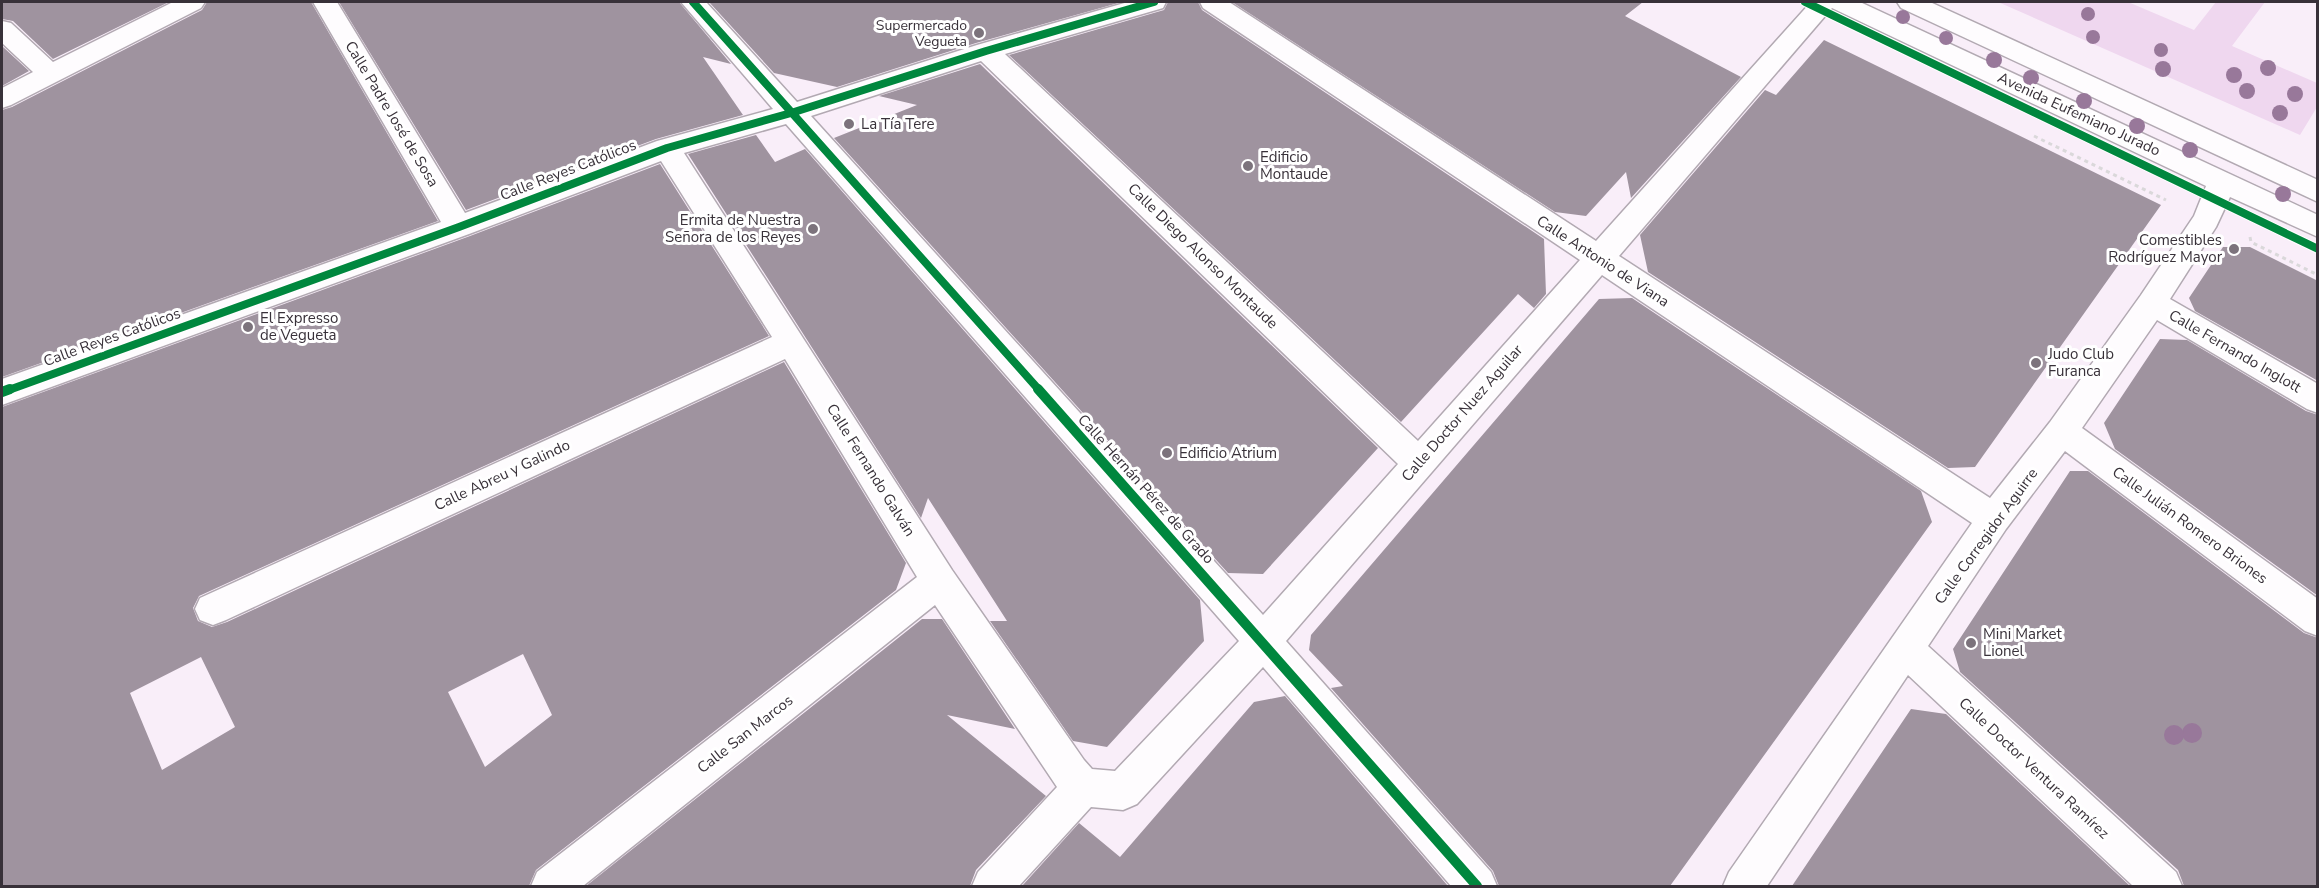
<svg xmlns="http://www.w3.org/2000/svg" width="2319" height="888" font-family="'Nunito Sans',sans-serif">
<style>
.green{fill:#efd7ef}
.building{fill:#9f939f;fill-rule:evenodd}
.lines{fill:none;stroke-linecap:round;stroke-linejoin:round}
.minor-casing{stroke:#b2a9b2;stroke-width:3}
.path{stroke:#dad8da;stroke-width:3;stroke-dasharray:4 4;stroke-linecap:butt}
.minor{fill:#fefcfe;fill-rule:evenodd}
.cycleway-far1-casing{stroke:#fff;stroke-width:10}
.cycleway-casing{stroke:#fff;stroke-width:14}
.cycleway-far1{stroke:#00873e;stroke-width:8}
.cycleway{stroke:#00873e;stroke-width:10}
.tree{fill:#98789a}
.poi-dot{fill:#7c737c;stroke:#fff;stroke-width:2}
.labels{text-anchor:middle;stroke-width:6;stroke-linejoin:round;paint-order:stroke}
.far-poi-label{font-size:14px;fill:#383139;stroke:#fff;text-anchor:end}
.street-label{font-size:15px;fill:#383139;stroke:#fff}
.poi-label{font-size:15px;fill:#383139;stroke:#fff;text-anchor:start}
</style>
<rect width="100%" height="100%" fill="#f9eef9"/>
<path class="green" d="M1998,2H2128L2194,30L2216,2H2265L2232,46L2317,83V107L2300,135Z"/>
<path class="building" d="M2,2H169L53,59L13,21L2,19Z
M207,2H311L438,221L2,377V110L12,107L202,10Z
M339,2H679L731,64L703,57L743,115L656,139L466,210Z
M709,2H1122L976,43L837,87L774,73Z
M1168,2H1198L1202,10L1544,239L1546,294L1534,308L1518,294L1401,422L1009,55L1164,10Z
M1232,2H1643L1625,16L1741,77L1631,198L1626,172L1586,216L1555,212Z
M1824,40L2161,205L1975,467L1948,468L1648,272L1640,235L1765,90L1776,95Z
M2,46L29,71L2,86Z
M980,64L1378,448L1263,574L1228,573L834,138L917,105L879,96Z
M756,135L775,162L805,149L1200,600L1204,641L1107,747L1073,741L990,621H1007L928,498L921,518L688,154Z
M660,164L769,336L199,596L193,608L198,621L212,627L227,622L784,362L906,563L896,590L536,870L529,886H2V407L470,236ZM523,654L552,715L485,767L448,692ZM201,657L235,727L162,770L130,693Z
M2223,247H2250L2318,281V381L2195,311L2189,298Z
M1632,298L1921,491L1932,522L1670,886H1499L1493,871L1331,688L1343,686L1309,650L1311,635L1599,299Z
M2160,339L2187,340L2306,411L2318,415V596L2115,449L2104,423Z
M2070,471H2088L2304,633L2318,638V886H2184L2178,870L1960,672L1953,649Z
M922,619H942L1015,729L947,715L1046,796L976,870L970,886H586Z
M1285,696L1448,886H1022L1079,823L1120,857L1254,702Z
M1911,709L1946,714L2130,886H1792Z"/>
<g class="lines">
<defs>
<path id="minor" d="M173,2H205L201,8L11,105L2,108V88L33,72L2,43V21L11,23L53,62Z
M313,2H337L465,213L657,141L773,109L681,2H706L797,102L977,45L1128,2H1166L1163,8L1005,54L1418,441L1580,260L1203,8L1200,2H1229L1596,241L1811,2H1860L2318,215V237L2230,197L2216,227L2170,299L2318,384V413L2307,409L2157,320L2082,428L2318,599V636L2305,631L2065,451L2006,529L1928,646L2176,872L2182,886H2133L1908,675L1767,886H1723L1729,872L1972,523L1602,275L1286,641L1491,872L1497,886H1451L1263,667L1137,804L1123,810L1091,807L1019,886H972L978,872L1057,787L935,605L583,886H531L537,872L917,577L785,359L226,620L213,625L200,620L195,609L200,598L772,337L661,161L469,234L2,405V379L441,222ZM1832,8L2206,186L2194,216L2141,295L2050,422L1990,498L1619,256ZM981,61L1398,464L1263,615L811,116ZM786,124L1239,641L1115,771L1092,769L1084,760L952,570L684,153Z
M1897,2H1930L2318,180V202L1901,8Z"/>
</defs>
<use href="#minor" class="minor-casing"/>
<path class="path" d="M2034,136L2166,200
M2250,237L2251,242L2318,275"/>
<use href="#minor" class="minor"/>
<defs>
<path id="cycleway-far1" d="M693,2L1040,391
M1805,2L2318,249
M6,391L459,227L667,148L791,113L986,51L1154,2"/>
<path id="cycleway" d="M1038,389L1477,886
M2,392L10,389"/>
</defs>
<use href="#cycleway-far1" class="cycleway-far1-casing"/>
<use href="#cycleway" class="cycleway-casing"/>
<use href="#cycleway-far1" class="cycleway-far1"/>
<use href="#cycleway" class="cycleway"/>
</g>
<g class="tree">
<circle cx="2088" cy="14" r="7"/>
<circle cx="1903" cy="17" r="7"/>
<circle cx="2093" cy="37" r="7"/>
<circle cx="1946" cy="38" r="7"/>
<circle cx="2161" cy="50" r="7"/>
<circle cx="1994" cy="60" r="8"/>
<circle cx="2268" cy="68" r="8"/>
<circle cx="2163" cy="69" r="8"/>
<circle cx="2234" cy="75" r="8"/>
<circle cx="2031" cy="78" r="8"/>
<circle cx="2247" cy="91" r="8"/>
<circle cx="2295" cy="94" r="8"/>
<circle cx="2084" cy="101" r="8"/>
<circle cx="2280" cy="113" r="8"/>
<circle cx="2137" cy="126" r="8"/>
<circle cx="2190" cy="150" r="8"/>
<circle cx="2283" cy="194" r="8"/>
<circle cx="2192" cy="733" r="10"/>
<circle cx="2174" cy="735" r="10"/>
</g>
<g class="poi-dot">
<circle cx="979" cy="33" r="6"/>
<circle cx="849" cy="124" r="6"/>
<circle cx="1248" cy="166" r="6"/>
<circle cx="813" cy="229" r="6"/>
<circle cx="2234" cy="249" r="6"/>
<circle cx="248" cy="327" r="6"/>
<circle cx="2036" cy="363" r="6"/>
<circle cx="1167" cy="453" r="6"/>
<circle cx="1971" cy="643" r="6"/>
</g>
<g class="labels">
<g class="far-poi-label">
<text x="967" y="30">Supermercado<tspan x="967" dy="16">Vegueta</tspan></text>
</g>
<g class="street-label">
<text transform="translate(392 114) rotate(59)" y="5">Calle Padre José de Sosa</text>
<text transform="translate(2079 114) rotate(25)" y="5">Avenida Eufemiano Jurado</text>
<text transform="translate(568 170) rotate(-21)" y="5">Calle Reyes Católicos</text>
<text transform="translate(1203 256) rotate(44)" y="5">Calle Diego Alonso Montaude</text>
<text transform="translate(1603 261) rotate(33)" y="5">Calle Antonio de Viana</text>
<text transform="translate(112 337) rotate(-20)" y="5">Calle Reyes Católicos</text>
<text transform="translate(2235 351) rotate(30)" y="5">Calle Fernando Inglott</text>
<text transform="translate(1462 413) rotate(-49)" y="5">Calle Doctor Nuez Aguilar</text>
<text transform="translate(871 470) rotate(58)" y="5">Calle Fernando Galván</text>
<text transform="translate(502 475) rotate(-25)" y="5">Calle Abreu y Galindo</text>
<text transform="translate(1146 489) rotate(48)" y="5">Calle Hernán Pérez de Grado</text>
<text transform="translate(2190 525) rotate(36)" y="5">Calle Julián Romero Briones</text>
<text transform="translate(1986 536) rotate(-54)" y="5">Calle Corregidor Aguirre</text>
<text transform="translate(745 734) rotate(-38)" y="5">Calle San Marcos</text>
<text transform="translate(2034 768) rotate(43)" y="5">Calle Doctor Ventura Ramírez</text>
</g>
<g class="poi-label">
<text x="861" y="129">La Tía Tere</text>
<text x="1260" y="162">Edificio<tspan x="1260" dy="17">Montaude</tspan></text>
<text x="801" y="225" text-anchor="end">Ermita de Nuestra<tspan x="801" dy="17">Señora de los Reyes</tspan></text>
<text x="2222" y="245" text-anchor="end">Comestibles<tspan x="2222" dy="17">Rodríguez Mayor</tspan></text>
<text x="260" y="323">El Expresso<tspan x="260" dy="17">de Vegueta</tspan></text>
<text x="2048" y="359">Judo Club<tspan x="2048" dy="17">Furanca</tspan></text>
<text x="1179" y="458">Edificio Atrium</text>
<text x="1983" y="639">Mini Market<tspan x="1983" dy="17">Lionel</tspan></text>
</g>
</g>
<rect width="2319" height="888" fill="none" stroke="#383139" stroke-width="6"/>
</svg>
